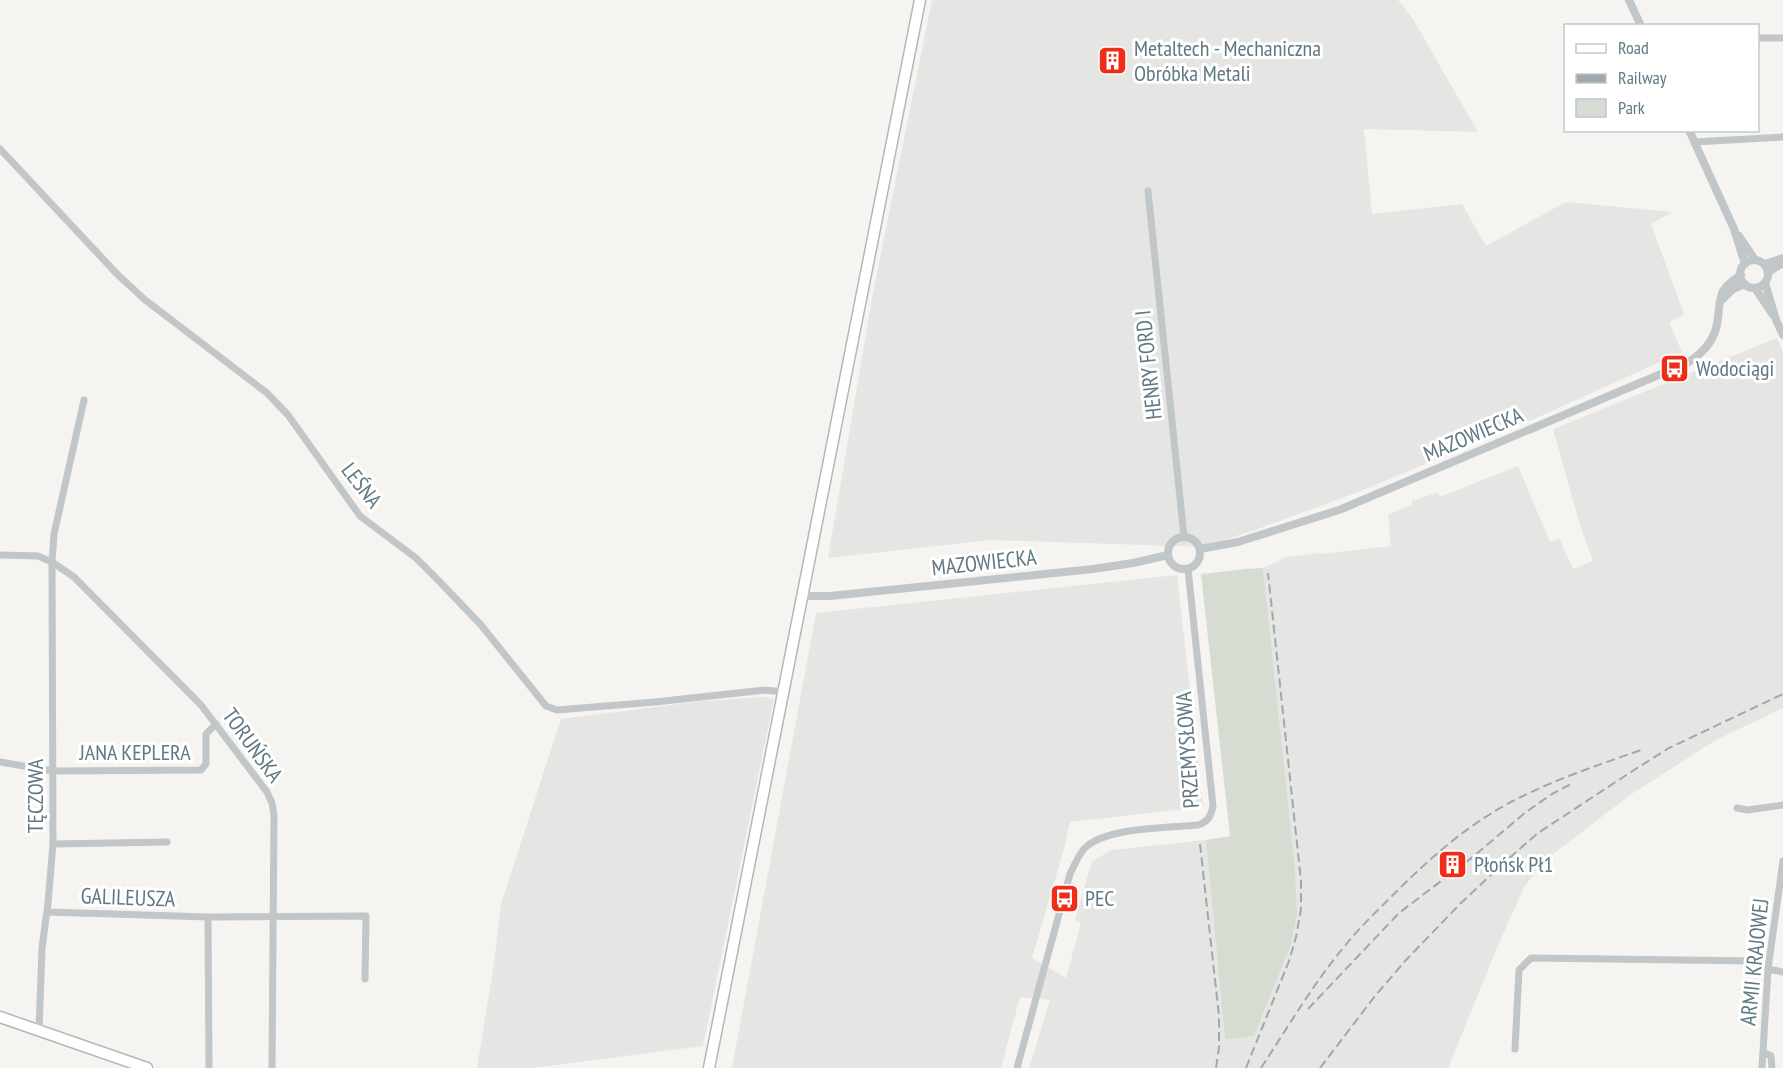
<svg xmlns="http://www.w3.org/2000/svg" width="1783" height="1068" font-family="'PT Sans Narrow',sans-serif">
<style>
.built{fill:#e5e6e4}
.green{fill:#d6dcd1}
.lines{fill:none;stroke-linecap:round;stroke-linejoin:round}
.primary-casing{stroke:#b2b8ba;stroke-width:13}
.minor{stroke:#c1c6c8;stroke-width:7}
.tertiary{stroke:#c1c6c8;stroke-width:8}
.primary{stroke:#fff;stroke-width:10}
.rail{stroke:#9fa8ac;stroke-width:2;stroke-dasharray:9 4.5;stroke-linecap:butt}
.labels{text-anchor:middle;stroke-width:6;stroke-linejoin:round;paint-order:stroke}
.poi-label{font-size:22px;fill:#617983;stroke:#fff;text-anchor:start}
.street-label{font-size:22px;fill:#617983;stroke:#fff}
</style>
<rect width="100%" height="100%" fill="#f5f4f0"/>
<path class="built" d="M932,0H1398L1413,19L1478,132L1364,129L1372,214L1462,204L1486,246L1566,202L1672,212L1651,224L1684,314L1669,322L1682,352L1543,415L1361,491L1258,529L1202,547L991,540L828,558L872,298Z
M1777,338L1783,353V708L1716,740L1630,795L1544,861L1524,887L1497,948L1448,1068H1029L1050,1000L1020,997L1001,1068H732L816,613L1177,575L1203,807L1070,822L1064,849L1032,958L1066,978L1081,923L1075,920L1092,861L1112,850L1206,840L1225,1040L1254,1036L1291,947L1297,915L1295,868L1263,568L1286,557L1312,554L1314,553L1320,554L1391,546L1388,515L1411,505L1413,499L1416,500L1438,492L1440,497L1518,466L1550,542L1559,538L1573,569L1593,561L1580,525L1553,429Z
M763,697L774,699L703,1046L532,1068H477L494,963L501,904L561,719L702,701Z"/>
<path class="green" d="M1263,568L1295,868L1297,915L1291,946L1254,1036L1225,1040L1206,840L1230,836L1201,574L1246,569Z"/>
<g class="lines">
<defs>
<path id="primary" d="M0,1017L147,1068
M709,1068L920,0"/>
</defs>
<use href="#primary" class="primary-casing"/>
<path class="minor" d="M1758,38H1783
M1694,142L1783,137
M0,149L117,274L144,299L267,393L288,415L360,516L416,558L438,580L481,625L546,706L557,710L655,702L765,690L784,692
M1148,191L1184,536
M0,555L38,556L52,562L74,577L201,705L267,792L272,803L274,815L272,1068
M0,762L53,771L201,770L206,764V734L216,724
M1737,808L1747,810L1783,805
M53,844L167,842
M47,912L208,917
M39,1030L42,948L48,903L53,844L52,562L54,534L84,400
M1515,1049L1519,970L1531,958L1758,961L1768,969L1783,972
M1763,1052L1771,1056L1772,1068
M209,1068L208,917L366,916L365,979
M1017,1068L1070,874C1074,866 1078,856 1084,849C1104,827 1168,828 1198,825C1208,822 1211,816 1213,806L1188,569
M1762,1068L1768,969L1783,861"/>
<path class="tertiary" d="M1629,0L1641,26
M1689,130L1734,229L1745,264
M1739,236L1755,260
M1740 274a14 14 0 1 1 28 0a14 14 0 1 1-28 0Z
M1765,264L1783,258
M1768,272L1783,263
M1765,283L1776,320L1783,335
M1755,288L1773,315
M1720,302L1733,289L1745,284
M1168 553a16 16 0 1 1 32 0a16 16 0 1 1-32 0Z
M1200,549L1238,542L1339,510L1687,363C1704,353 1716,339 1718,318C1719,310 1719,299 1723,291C1727,284 1734,280 1741,275
M802,596H830L1093,569L1133,563L1168,555"/>
<use href="#primary" class="primary"/>
<path class="rail" d="M1200,844L1219,1016V1048L1216,1068
M1308,1009L1399,913L1474,856L1526,812L1552,794L1571,784
M1246,1068L1289,961L1296,937L1301,909V881L1268,573
M1261,1068C1288,1027 1313,984 1344,947C1359,928 1377,911 1394,894C1430,858 1467,825 1513,801C1553,780 1601,764 1644,749
M1320,1068L1375,996L1406,960L1461,903L1507,860L1538,833L1634,770L1669,748L1783,694"/>
</g>
<defs>
<symbol id="building-square" viewBox="-11 -11 22 22"><rect x="-9" y="-9" width="18" height="18" rx="4" fill="#ee2c17" stroke="#fff"/><path d="M-4-6H4V6H1V3H-1V6H-4ZM-2.5-4.3h1.7v1.8h-1.7ZM.8-4.3h1.7v1.8H.8ZM-2.5-1h1.7V.8h-1.7ZM.8-1h1.7V.8H.8Z" fill="#fff"/></symbol>
<symbol id="bus-square" viewBox="-11 -11 22 22"><rect x="-9" y="-9" width="18" height="18" rx="4" fill="#ee2c17" stroke="#fff"/><path d="M-5-6H5V4H4V6H2V4H-2V6H-4V4H-5ZM-3.5-4V0h7V-4ZM-3.5 1.2v1.5H-2V1.2ZM2 1.2v1.5H3.5V1.2Z" fill="#fff"/></symbol>
</defs>
<g fill-rule="evenodd">
<use href="#building-square" x="1096" y="44" width="33" height="33"/>
<use href="#bus-square" x="1658" y="352" width="33" height="33"/>
<use href="#building-square" x="1436" y="848" width="33" height="33"/>
<use href="#bus-square" x="1048" y="882" width="33" height="33"/>
</g>
<g class="labels">
<g class="poi-label">
<text x="1134" y="56">Metaltech - Mechaniczna<tspan x="1134" dy="25">Obróbka Metali</tspan></text>
<text x="1696" y="376">Wodociągi</text>
<text x="1474" y="872">Płońsk Pł1</text>
<text x="1085" y="906">PEC</text>
</g>
<g class="street-label">
<text transform="translate(1148 365) rotate(-96)" y="8">HENRY FORD I</text>
<text transform="translate(1473 434) rotate(-23)" y="8">MAZOWIECKA</text>
<text transform="translate(362 485) rotate(52)" y="8">LEŚNA</text>
<text transform="translate(984 562) rotate(-6)" y="8">MAZOWIECKA</text>
<text transform="translate(253 745) rotate(54)" y="8">TORUŃSKA</text>
<text transform="translate(1187 750) rotate(-94)" y="8">PRZEMYSŁOWA</text>
<text x="135" y="760">JANA KEPLERA</text>
<text transform="translate(35 796) rotate(-90)" y="8">TĘCZOWA</text>
<text transform="translate(128 897) rotate(2)" y="8">GALILEUSZA</text>
<text transform="translate(1754 962) rotate(-84)" y="8">ARMII KRAJOWEJ</text>
</g>
</g>
<rect x="1564" y="24" width="195" height="108" fill="#ffffff" stroke="#c0c9cd" stroke-width="1.5"/>
<rect x="1576" y="44" width="30" height="9" fill="#ffffff" stroke="#c0c9cd" stroke-width="1.5"/>
<text x="1618" y="54" font-size="18" fill="#617983">Road</text>
<rect x="1576" y="74" width="30" height="9" fill="#9fa8ac" stroke="#c0c9cd" stroke-width="1.5"/>
<text x="1618" y="84" font-size="18" fill="#617983">Railway</text>
<rect x="1576" y="99" width="30" height="18" fill="#d6dcd1" stroke="#c0c9cd" stroke-width="1.5"/>
<text x="1618" y="114" font-size="18" fill="#617983">Park</text>
</svg>
